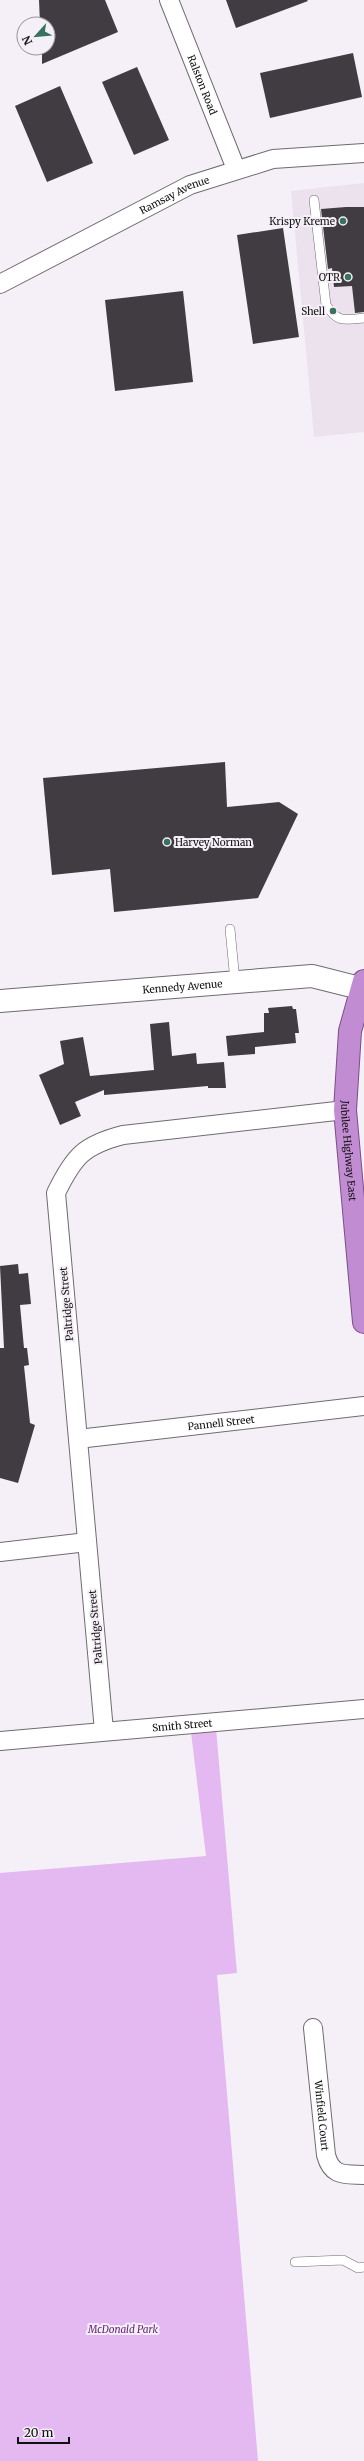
<svg xmlns="http://www.w3.org/2000/svg" width="364" height="2461" font-family="Merriweather,serif">
<style>
.built{fill:#ece2ee}
.green{fill:#e4b8f1}
.building{fill:#403c41}
.lines{fill:none;stroke-linecap:round;stroke-linejoin:round}
.service-casing{stroke:#706b71;stroke-width:10}
.minor-casing{stroke:#706b71;stroke-width:20}
.tertiary-casing{stroke:#706b71;stroke-width:24}
.trunk-casing{stroke:#7b4e88;stroke-width:24}
.service{stroke:#fff;stroke-width:9}
.minor{stroke:#fff;stroke-width:18}
.tertiary{stroke:#fff;stroke-width:22}
.trunk{stroke:#c28cd2;stroke-width:22}
.poi-dot{fill:#36725d;stroke:#f5f0f7;stroke-width:1.5}
.labels{text-anchor:middle;stroke-width:4;stroke-linejoin:round;paint-order:stroke}
.street-label{font-size:10px;fill:#121012;stroke:#f5f0f7}
.poi-label{font-size:10px;fill:#121012;stroke:#f5f0f7;text-anchor:end}
.park-label{font-size:10px;font-style:italic;fill:#621e75;stroke:#f5f0f7}
</style>
<rect width="100%" height="100%" fill="#f5f0f7"/>
<path class="built" d="M364,183V432L314,437L291,191Z"/>
<path class="green" d="M216,1728L237,1973L217,1975L258,2461H0V1873L206,1856L191,1732Z"/>
<path class="building" d="M39,0H105L118,32L42,64V48H48V24H40Z
M226,0H307L308,1L236,28Z
M353,53L362,97L270,118L260,73Z
M137,67L169,140L134,155L102,82Z
M60,86L93,163L47,182L15,106Z
M346,207H364V312L355,313L352,286L334,287L332,268L328,269L321,209Z
M283,228L299,337L253,344L237,235Z
M183,291L193,382L115,391L105,300Z
M225,762L227,807L279,802L298,814L258,898L114,912L110,869L52,875L43,778Z
M292,1006L293,1009H296L299,1033H295L296,1043L255,1047V1054L228,1056L226,1036L264,1032V1013H269L268,1008Z
M169,1022L172,1056L196,1053L197,1064L224,1062L226,1088H208V1086L104,1095V1090L75,1102L81,1116L60,1125L39,1075L64,1064L60,1041L83,1037L90,1076L154,1070L150,1024Z
M18,1264L19,1274L28,1273L31,1304L20,1305L24,1348H27L29,1365L24,1366L30,1423L35,1425L18,1483L0,1478V1348H4L0,1266Z"/>
<g class="lines">
<defs>
<path id="service" d="M314,200L326,305C338,323 344,320 364,318
M230,929L235,981
M295,2262L343,2260L358,2268L364,2267"/>
<g id="minor">
<path id="s1" d="M169,0L236,169"/>
<path id="s2" d="M0,284L190,185L273,159L364,153"/>
<path id="s3" d="M78,1439L364,1406"/>
<path d="M0,1552L87,1542"/>
<path d="M104,1731L56,1193C74,1156 84,1145 123,1135L345,1110"/>
<path id="s4" d="M0,1741L364,1709"/>
<path id="s5" d="M313,2028L326,2155C332,2177 344,2174 364,2175"/>
</g>
<g id="tertiary">
<path id="s6" d="M0,1001L312,976L364,989"/>
</g>
<g id="trunk">
<path id="s7" d="M364,981L350,1031L345,1110L364,1322"/>
</g>
</defs>
<use href="#service" class="service-casing"/>
<use href="#minor" class="minor-casing"/>
<use href="#tertiary" class="tertiary-casing"/>
<use href="#trunk" class="trunk-casing"/>
<use href="#service" class="service"/>
<use href="#minor" class="minor"/>
<use href="#tertiary" class="tertiary"/>
<use href="#trunk" class="trunk"/>
</g>
<g class="poi-dot">
<circle cx="343" cy="221" r="4"/>
<circle cx="348" cy="277" r="4"/>
<circle cx="333" cy="311" r="4"/>
<circle cx="167" cy="842" r="4"/>
</g>
<g class="labels">
<g class="street-label">
<text dy="4" stroke="none"><textPath href="#s1" startOffset="91">Ralston Road</textPath></text>
<text dy="4" stroke="none"><textPath href="#s2" startOffset="196">Ramsay Avenue</textPath></text>
<text dy="4" stroke="none"><textPath href="#s6" startOffset="183">Kennedy Avenue</textPath></text>
<text dy="4" stroke="none"><textPath href="#s7" startOffset="172">Jubilee Highway East</textPath></text>
<text transform="translate(66 1304) rotate(-95)" y="4">Paltridge Street</text>
<text dy="4" stroke="none"><textPath href="#s3" startOffset="144">Pannell Street</textPath></text>
<text transform="translate(95 1627) rotate(-95)" y="4">Paltridge Street</text>
<text dy="4" stroke="none"><textPath href="#s4" startOffset="183">Smith Street</textPath></text>
<text dy="4" stroke="none"><textPath href="#s5" startOffset="88">Winfield Court</textPath></text>
</g>
<g class="poi-label">
<text x="335" y="225">Krispy Kreme</text>
<text x="340" y="281">OTR</text>
<text x="325" y="315">Shell</text>
<text x="175" y="846" text-anchor="start">Harvey Norman</text>
</g>
<g class="park-label">
<text x="123" y="2333">McDonald Park</text>
</g>
</g>
<g transform="translate(36 36) rotate(243)"><circle r="19" fill="#f5f0f7" stroke="#9a969b"/>
<path d="M0-3L7 15L0 10L-7 15Z" fill="#36725d"/>
<text y="-6" font-size="11" font-weight="bold" text-anchor="middle" fill="#121012">N</text>
</g>
<path d="M18 2437v6h51v-6" fill="none" stroke="#121012" stroke-width="2"/>
<text x="24" y="2437" font-size="12" fill="#121012" stroke="#f5f0f7" stroke-width="3" paint-order="stroke">20 m</text>
</svg>
